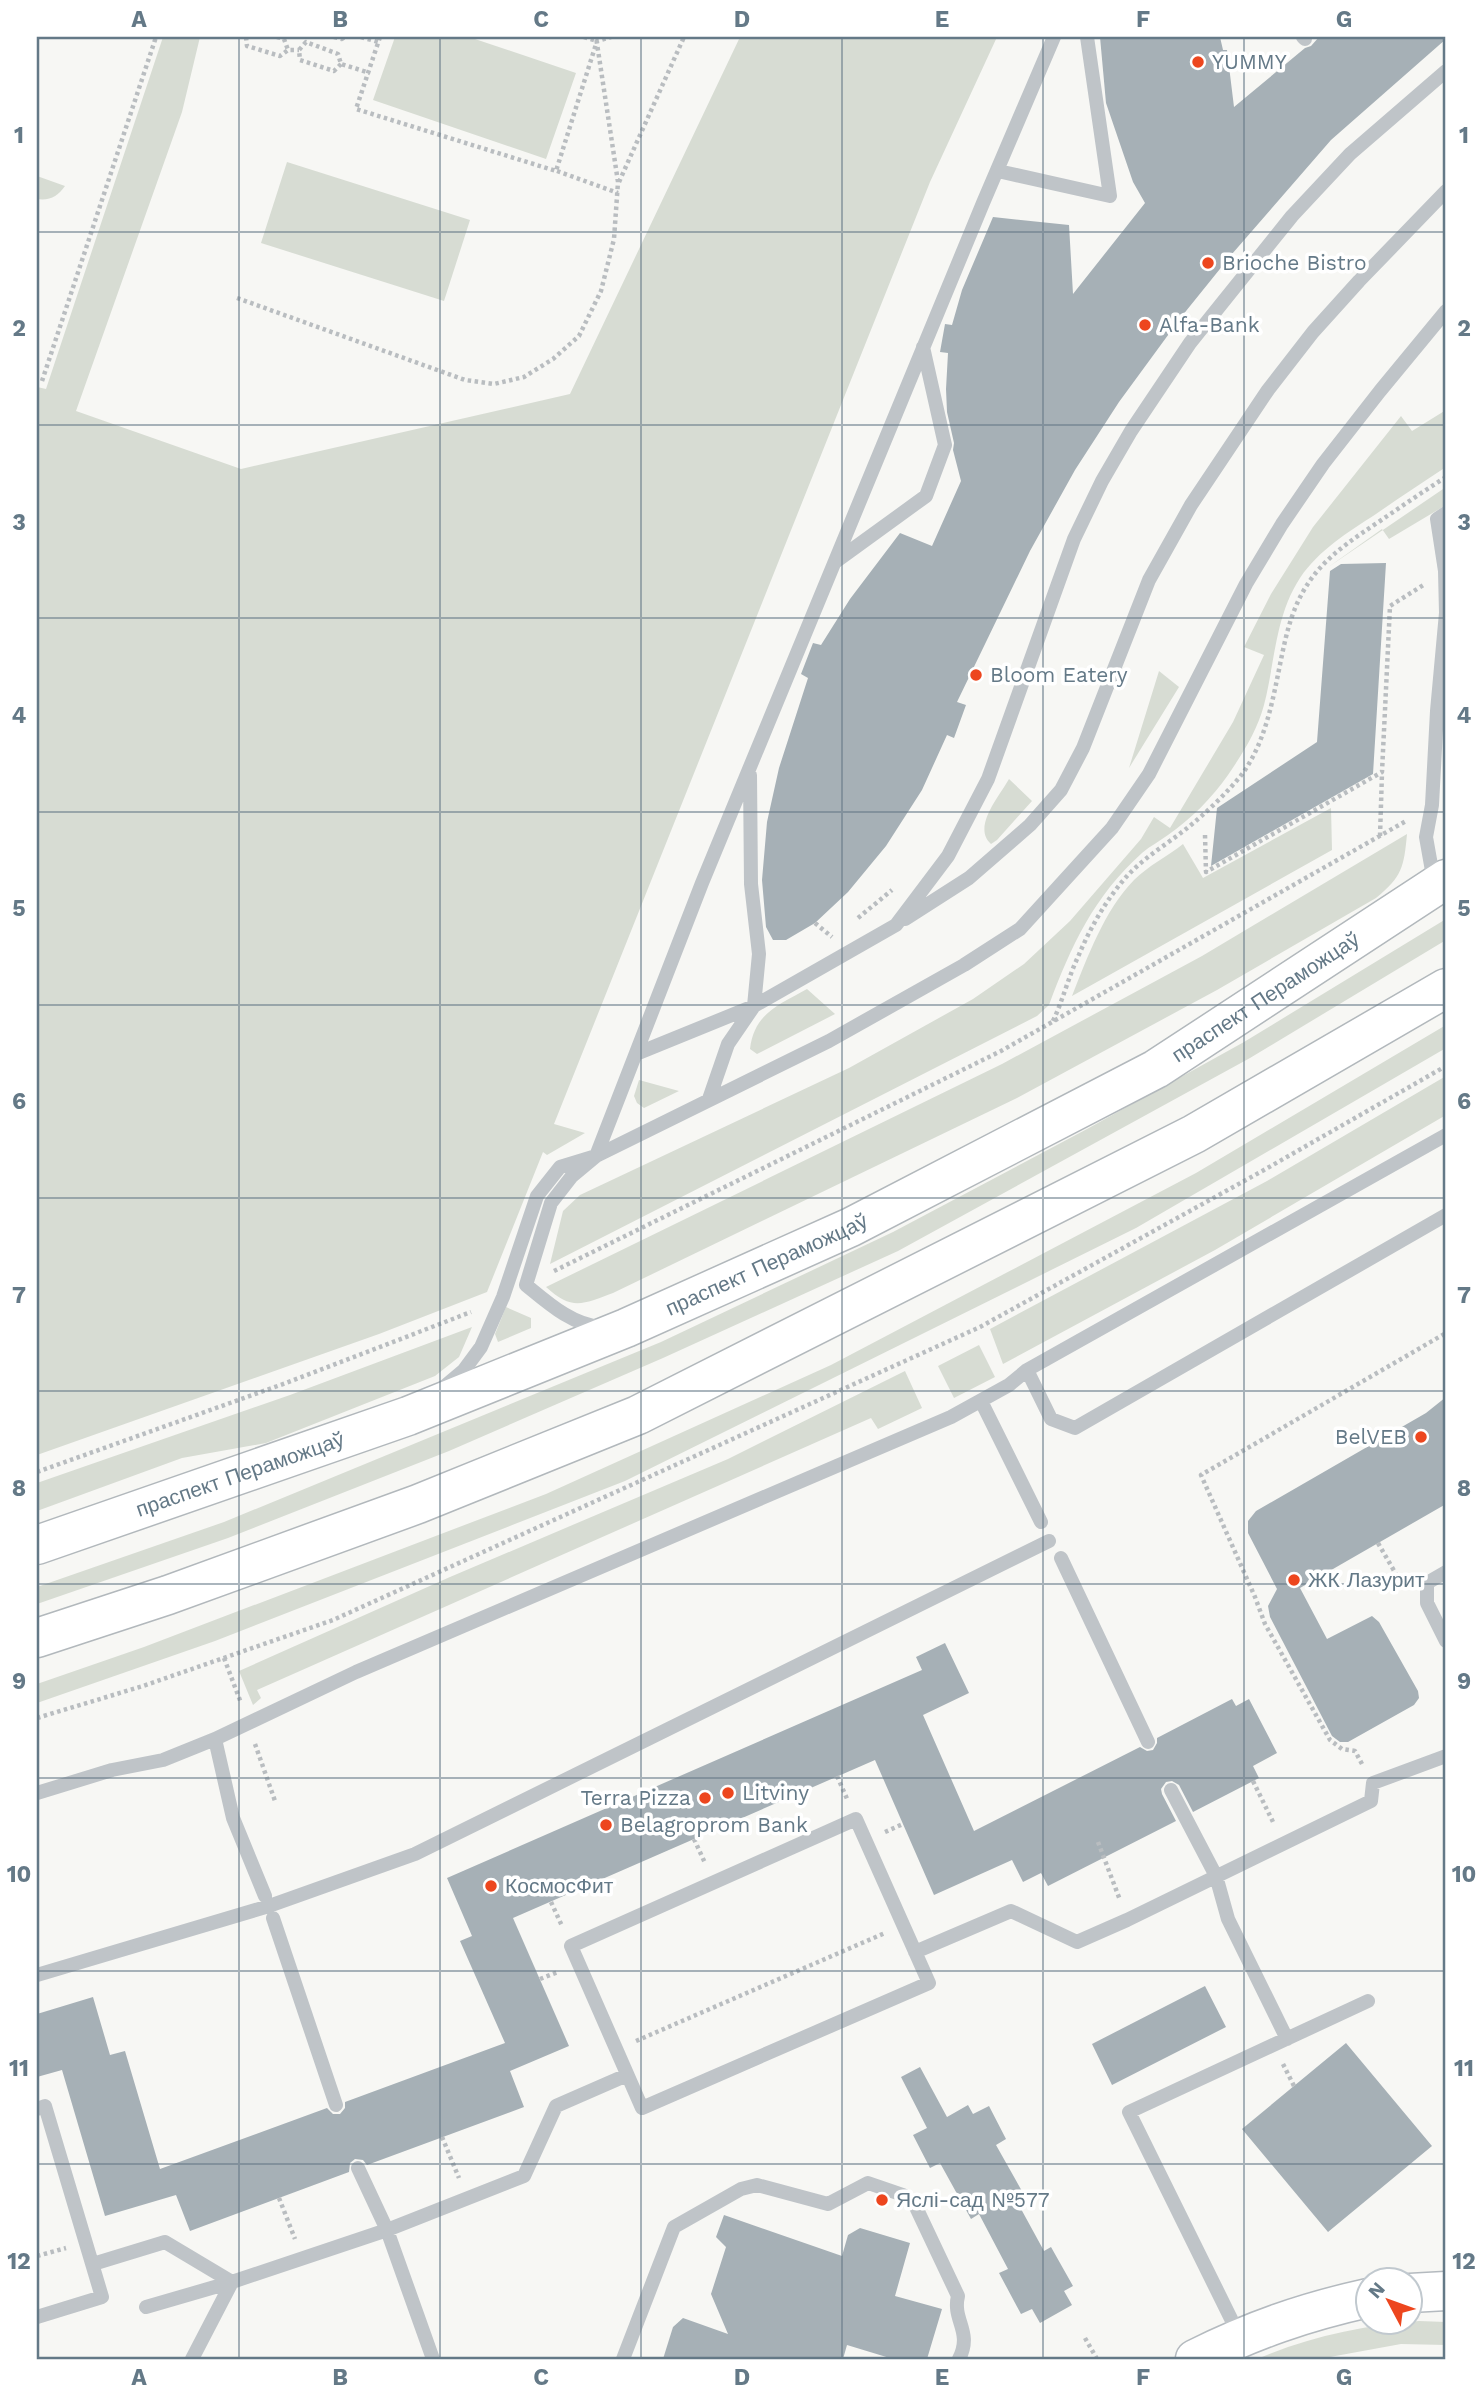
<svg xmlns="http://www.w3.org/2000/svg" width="1483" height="2396" font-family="'Work Sans',sans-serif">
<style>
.green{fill:#d7dcd3}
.building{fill:#a6b0b6}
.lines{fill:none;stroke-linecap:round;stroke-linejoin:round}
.secondary-casing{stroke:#b4babf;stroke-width:41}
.primary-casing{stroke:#b2b8bc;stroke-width:41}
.path{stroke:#b9bdc0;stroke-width:4.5;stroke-dasharray:3.5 3.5;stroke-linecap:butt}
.lane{stroke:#bfc4c8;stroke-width:14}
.secondary{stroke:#fff;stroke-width:38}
.primary{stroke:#fff;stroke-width:38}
.grid{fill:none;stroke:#647987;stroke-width:2;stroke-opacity:0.55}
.poi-dot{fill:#ed461e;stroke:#fff;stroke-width:2.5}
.labels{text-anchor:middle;stroke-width:7;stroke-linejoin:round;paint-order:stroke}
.poi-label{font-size:21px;fill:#647987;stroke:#fff;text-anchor:start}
.street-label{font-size:21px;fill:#647987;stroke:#fff}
.neatline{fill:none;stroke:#647987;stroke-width:2.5}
.grid-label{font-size:23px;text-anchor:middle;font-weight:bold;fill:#647987}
</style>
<rect width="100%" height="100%" fill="#f7f7f4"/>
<path class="green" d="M163,37H200L182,112L76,411L241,469L570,394L740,37H997L930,182L554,1124L585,1133L547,1155L543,1152L487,1292L379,1334L37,1455V387L46,389Z
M395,37H469L576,73L546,159L373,100Z
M287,162L470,220L444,301L261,243Z
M37,176L65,186C58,196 50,201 37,199Z
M1446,410V467C1423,482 1399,498 1376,514C1348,532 1319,550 1300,578C1275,616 1275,663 1264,705C1257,731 1243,753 1228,775C1212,798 1191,819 1168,835C1160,841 1150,846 1142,853C1094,896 1071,946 1049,1005L1037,1016L550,1264L563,1211L580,1195L849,1068L973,999L1024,964L1070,921L1141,839L1154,817L1170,828L1233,722L1264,655L1244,647L1271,594L1313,527L1401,416L1412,431Z
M1446,487V505L1389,539L1382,529L1327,568Z
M1159,671L1179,687L1129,768Z
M1009,779L1032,801L997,840L991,844C972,827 999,797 1009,779Z
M1331,808L1332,850L1072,996C1088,956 1104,911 1134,880C1148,866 1168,856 1183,844L1203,878Z
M1407,834C1404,867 1402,877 1376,898L1217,990L1017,1098L613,1293C583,1304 572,1311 546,1287L1002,1064L1202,956Z
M1446,919V940L1250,1058L898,1251L663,1358L449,1451L228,1538L37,1604V1587L224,1522L661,1342L893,1232L1087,1129L1244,1042Z
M807,989L835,1014L757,1054L750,1049C754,1013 779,1005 807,989Z
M1446,1025V1048L1136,1228L625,1481L215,1641L37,1703V1684L144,1647L546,1494L831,1365L1196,1173Z
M1446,1076V1115L1215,1250L1003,1364L990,1329L1267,1181Z
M639,1080L679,1091L644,1108L637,1103L634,1096Z
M506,1307L531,1318V1328L498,1342L495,1334Z
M472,1327L459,1357L435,1376L266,1443L182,1458L37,1511V1483L290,1395Z
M979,1345L995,1377L954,1398L938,1366Z
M905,1371L922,1408L878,1429L871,1418L257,1690L261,1698L253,1705L239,1671L450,1577L728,1459Z
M1419,2321L1446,2322V2345L1401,2344L1319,2359H1257C1308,2337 1365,2325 1419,2321Z"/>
<path class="building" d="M1100,37H1220L1223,50H1227L1234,107L1305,48L1311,46L1319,37H1446V39L1331,140L1232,254L1182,316L1119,402L1075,470L1030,551L957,702L966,705L954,738L947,735L922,790L886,846L848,892L815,923L786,940H773L766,927L762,880L767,822L779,768L808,678L801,674L813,643L821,645L850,599L900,533L932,546L961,481L953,450L954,443L947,412L946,389L948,353L940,352L945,324L952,325L962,290L993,217L1069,225L1073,294L1145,203L1133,182L1106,103Z
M1386,563L1373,774L1211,866L1217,808L1317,742L1330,571L1341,564Z
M1446,1397V1504L1300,1588L1327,1639L1372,1616L1379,1622L1418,1691L1419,1698L1414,1705L1348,1742H1340L1332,1736L1270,1617L1268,1606L1277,1589L1248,1533V1521L1256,1511L1426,1413Z
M945,1643L969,1693L923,1715L974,1831L1140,1747L1147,1751L1153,1750L1157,1743V1738L1232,1699L1236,1706L1249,1699L1277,1753L1253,1766L1259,1778L1193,1812L1179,1785L1172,1781L1166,1782L1161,1789L1162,1794L1176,1821L1048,1886L1041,1873L1023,1882L1012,1860L934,1895L875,1760L513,1918L569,2046L510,2071L524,2107L367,2165L363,2160L355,2159L350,2163L349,2172L190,2231L176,2195L105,2216L62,2070L37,2077V2014L93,1997L110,2055L125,2051L160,2169L327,2108L333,2114H340L345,2108V2102L505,2043L460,1941L472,1936L447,1878L922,1670L916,1657Z
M1205,1986L1226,2027L1112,2085L1092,2044Z
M1346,2043L1432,2146L1328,2232L1242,2129Z
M920,2067L947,2117L968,2105L973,2114L989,2106L1006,2139L996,2145L1023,2193L1015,2198L1044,2251L1051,2247L1073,2286L1064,2291L1072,2305L1040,2323L1032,2309L1021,2314L999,2273L1008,2269L979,2214L971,2219L940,2163L930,2168L913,2135L927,2128L901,2077Z
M724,2215L842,2256L848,2235L860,2228L910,2243L895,2296L942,2309L927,2359H893L847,2345L843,2359H663L673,2327L683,2318L728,2334L711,2294L726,2247L716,2237Z"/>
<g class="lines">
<defs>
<path id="secondary" d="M1410,2293L1446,2291
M1195,2359C1253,2330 1305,2312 1368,2298"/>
<g id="primary">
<path id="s1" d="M37,1545L408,1416L626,1328L851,1227L1156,1069L1446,879"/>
<path d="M37,1638L168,1595L418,1504L638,1415L1194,1134L1446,988"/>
</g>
</defs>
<use href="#secondary" class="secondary-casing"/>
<use href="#primary" class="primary-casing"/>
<path class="path" d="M246,37L247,46L280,56L288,50H299
M277,37L284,39L288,50
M334,37L342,39L345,37
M361,37L378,42
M380,37L356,109L556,171L597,41L611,37
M584,37L597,41
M341,64L334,71L300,60L299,50L306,42L338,54L341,64L370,73
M557,171L618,193
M619,182L684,37
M237,298L465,380L494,384L524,377L553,359L579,336L601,291L614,239L618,182L596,37
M42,381L156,37
M1205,835L1206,872L1382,772L1390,606L1425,584
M1380,836L1382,773
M858,918L892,890
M815,923L832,937
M1053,1021C1063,1000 1068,978 1078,957C1090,928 1107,898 1128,875C1145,857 1167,844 1186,829C1204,815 1229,791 1243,773C1271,733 1275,682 1286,637C1301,575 1330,554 1380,521C1402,506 1424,491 1446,477
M554,1271L1001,1051L1406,821
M37,1472L286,1383L471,1312
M1378,1543L1404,1588
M224,1658L241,1703
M37,1718L143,1686L333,1620L980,1327L1264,1170L1446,1066
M255,1744L275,1801
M1362,1764L1355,1751L1342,1749L1330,1740L1265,1624L1255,1597L1201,1475L1446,1333
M837,1776L848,1801
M1253,1781L1274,1824
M885,1832L903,1824
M694,1839L705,1863
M1098,1842L1120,1900
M551,1902L562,1926
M540,1979L558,1972
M636,2041L885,1933
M1283,2064L1294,2086
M442,2137L459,2178
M279,2198L295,2239
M37,2256L66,2248
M1085,2338L1097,2359"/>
<path class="lane" d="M1303,37L1305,39
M998,171L1110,196L1087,37
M835,562L926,496L945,445L923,347
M1434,882L1426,837L1432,805L1437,711L1446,613L1445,571L1437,519L1446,513
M905,919L969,878L1030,825L1061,790L1083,748L1149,580L1191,505L1268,390L1313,332L1359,281L1446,191
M636,1054L754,1006L759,954L751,884L750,775
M709,1099L728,1044L754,1006L896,925L948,856L988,779L1074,539L1102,481L1131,431L1190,343L1292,216L1350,154L1446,71
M601,1327C572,1325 548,1303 526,1285L551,1203L572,1176L596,1156L702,883L983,203L1054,37
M1027,1370L1051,1419L1075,1428L1446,1215
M445,1386L464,1370L481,1347L503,1297L537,1196L560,1167L596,1156L829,1041L964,965L1020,929L1112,828L1149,774L1246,584L1282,524L1323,464L1380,391L1446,311
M981,1401L1041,1522
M1061,1558L1148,1742
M1446,1572L1427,1583V1603L1446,1641
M215,1739L233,1818L265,1896
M1171,1790L1216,1876L1228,1919L1287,2039
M37,1793L112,1770L163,1760L215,1739L356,1672L951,1417L1009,1385L1027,1370L1446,1135
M856,1819L929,1983L642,2108L571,1946Z
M273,1918L336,2105
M915,1952L1011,1911L1077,1942L1127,1920L1371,1801L1373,1783L1446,1756
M37,1975L269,1906L415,1854L1049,1541
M37,2109L45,2106L102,2297L37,2317
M358,2168L387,2230L433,2359
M93,2264L165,2242L232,2282L192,2359
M146,2307L232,2282L387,2230L524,2176L556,2106L627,2075
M1239,2335L1129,2112L1368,2001
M623,2359L674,2227L741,2189L757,2185L828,2204L868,2183L903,2195L915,2205L958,2296C952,2321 973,2331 959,2359"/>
<use href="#secondary" class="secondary"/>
<use href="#primary" class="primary"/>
</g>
<path class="grid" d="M239,37V2359M440,37V2359M641,37V2359M842,37V2359M1043,37V2359M1244,37V2359M37,232H1446M37,425H1446M37,618H1446M37,812H1446M37,1005H1446M37,1198H1446M37,1391H1446M37,1584H1446M37,1778H1446M37,1971H1446M37,2164H1446"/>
<g class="poi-dot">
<circle cx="1198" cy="62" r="7"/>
<circle cx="1208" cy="263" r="7"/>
<circle cx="1145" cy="325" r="7"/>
<circle cx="976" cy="675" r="7"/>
<circle cx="1421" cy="1437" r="7"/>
<circle cx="1294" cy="1580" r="7"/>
<circle cx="728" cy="1793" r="7"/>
<circle cx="705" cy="1798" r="7"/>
<circle cx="606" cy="1825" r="7"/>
<circle cx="491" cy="1886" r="7"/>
<circle cx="882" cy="2200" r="7"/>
</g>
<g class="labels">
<g class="poi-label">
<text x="1212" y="69">YUMMY</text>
<text x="1222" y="270">Brioche Bistro</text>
<text x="1159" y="332">Alfa-Bank</text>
<text x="990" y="682">Bloom Eatery</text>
<text x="1407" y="1444" text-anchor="end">BelVEB</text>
<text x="1308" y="1587">ЖК Лазурит</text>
<text x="742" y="1800">Litviny</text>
<text x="691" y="1805" text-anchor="end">Terra Pizza</text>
<text x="620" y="1832">Belagroprom Bank</text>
<text x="505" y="1893">КосмосФит</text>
<text x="896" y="2207">Яслі-сад №577</text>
</g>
<g class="street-label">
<text dy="7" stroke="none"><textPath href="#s1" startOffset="1349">праспект Пераможцаў</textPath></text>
<text dy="7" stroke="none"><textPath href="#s1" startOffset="782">праспект Пераможцаў</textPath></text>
<text dy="7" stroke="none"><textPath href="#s1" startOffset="215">праспект Пераможцаў</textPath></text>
</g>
</g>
<rect width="1483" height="2396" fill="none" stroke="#ffffff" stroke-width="77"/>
<g transform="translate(1389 2301) rotate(311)"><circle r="33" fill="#ffffff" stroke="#c1c9cf" stroke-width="2"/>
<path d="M0-5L12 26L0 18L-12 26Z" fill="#ed461e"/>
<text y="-10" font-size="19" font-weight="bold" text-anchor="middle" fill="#647987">N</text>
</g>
<rect x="38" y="38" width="1406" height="2320" class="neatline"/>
<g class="grid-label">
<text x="139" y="27">A</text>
<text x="340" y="27">B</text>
<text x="541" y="27">C</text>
<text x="742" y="27">D</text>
<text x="942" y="27">E</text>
<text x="1143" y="27">F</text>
<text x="1344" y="27">G</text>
<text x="19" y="143">1</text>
<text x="1464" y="143">1</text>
<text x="19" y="336">2</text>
<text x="1464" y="336">2</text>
<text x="19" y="530">3</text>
<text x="1464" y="530">3</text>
<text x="19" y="723">4</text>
<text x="1464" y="723">4</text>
<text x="19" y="916">5</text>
<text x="1464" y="916">5</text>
<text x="19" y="1109">6</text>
<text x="1464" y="1109">6</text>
<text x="19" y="1303">7</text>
<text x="1464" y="1303">7</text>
<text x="19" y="1496">8</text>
<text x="1464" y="1496">8</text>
<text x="19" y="1689">9</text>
<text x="1464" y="1689">9</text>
<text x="19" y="1882">10</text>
<text x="1464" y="1882">10</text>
<text x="19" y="2076">11</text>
<text x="1464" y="2076">11</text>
<text x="19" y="2269">12</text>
<text x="1464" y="2269">12</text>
<text x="139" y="2385">A</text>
<text x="340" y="2385">B</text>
<text x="541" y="2385">C</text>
<text x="742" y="2385">D</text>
<text x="942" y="2385">E</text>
<text x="1143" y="2385">F</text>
<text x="1344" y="2385">G</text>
</g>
</svg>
